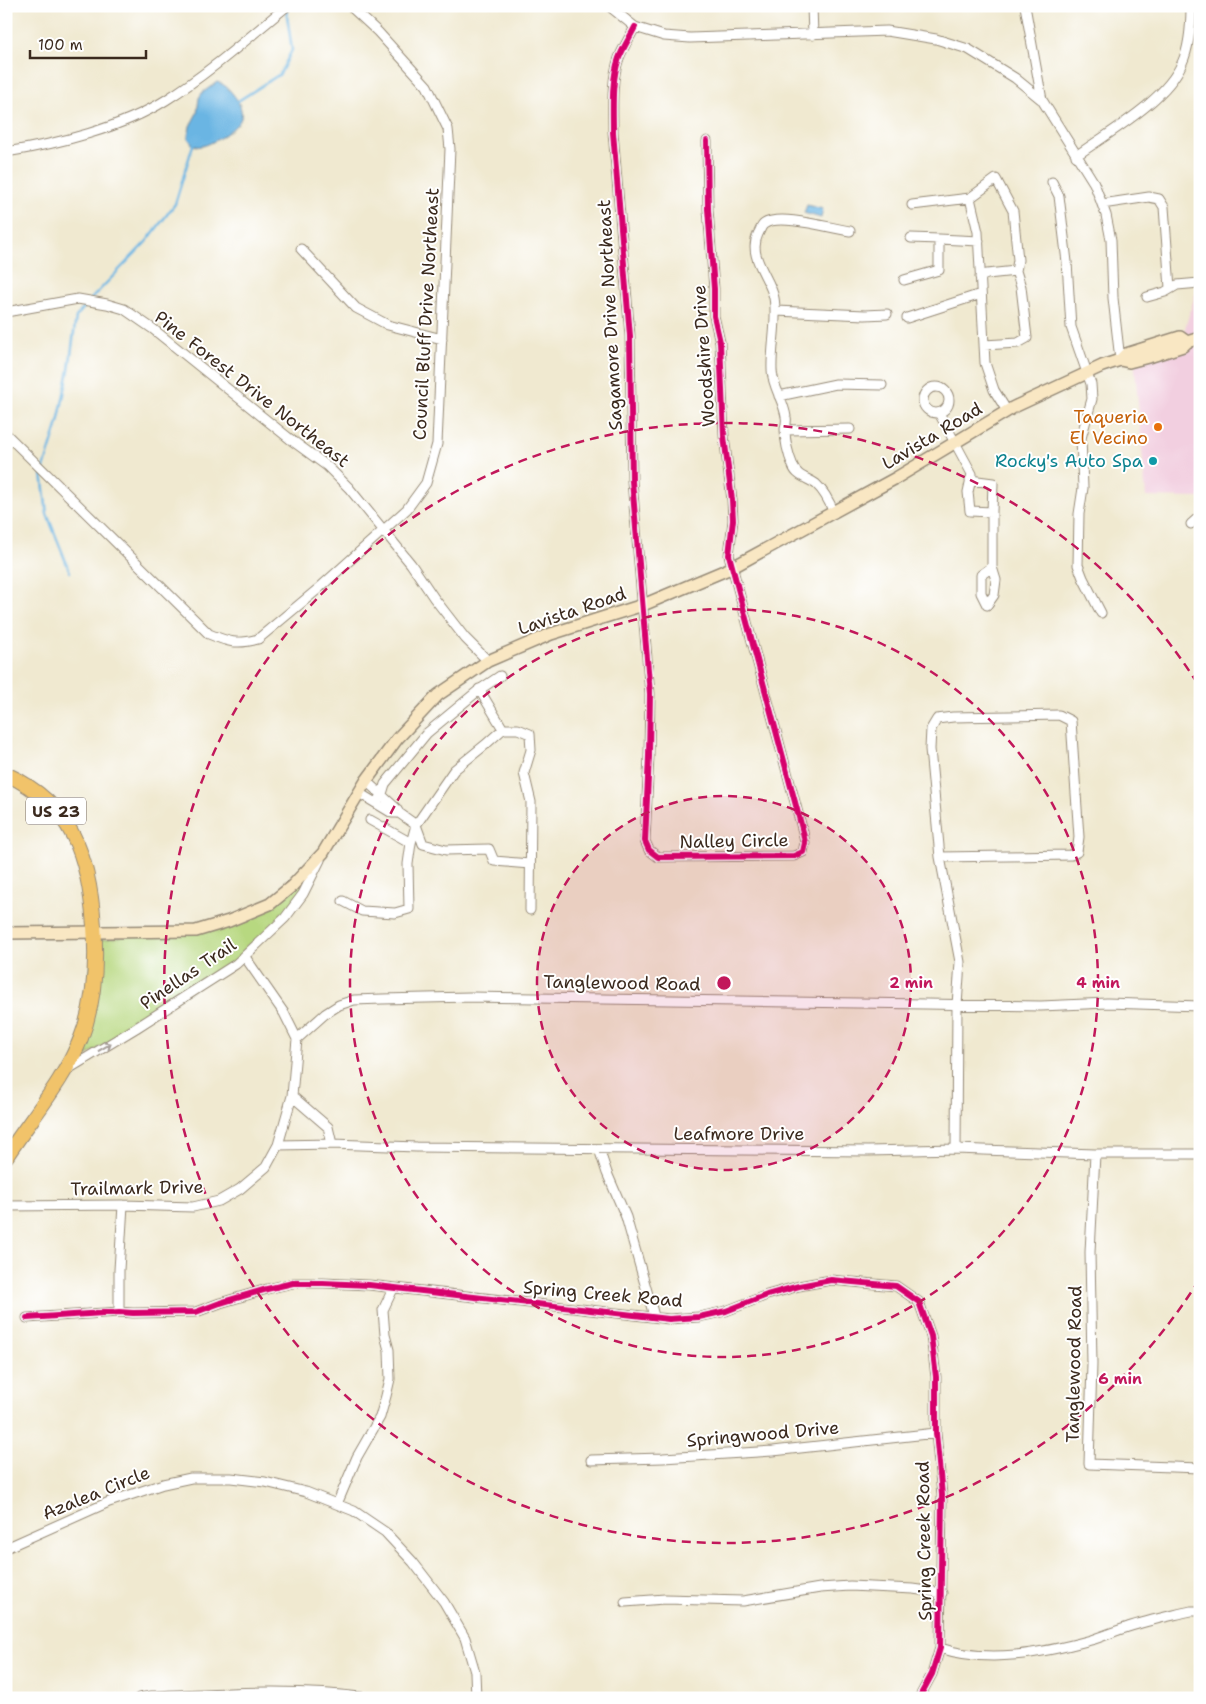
<svg xmlns="http://www.w3.org/2000/svg" width="1206" height="1704" font-family="'Shantell Sans',sans-serif">
<style>
.built{fill:#f2cfe0}
.green{fill:#b7d880;stroke:#79814f}
.water{fill:#6ab5e3;stroke:#527080}
.lines{fill:none;stroke-linecap:round;stroke-linejoin:round}
.stream{stroke:#6ab5e3;stroke-width:2.5}
.street-casing{stroke:#968a77;stroke-width:11}
.secondary-casing{stroke:#968a77;stroke-width:14}
.primary-casing{stroke:#968a77;stroke-width:16}
.street{stroke:#fff;stroke-width:9}
.secondary{stroke:#f9e7c3;stroke-width:11}
.primary{stroke:#f1c36a;stroke-width:14}
.cycleway-casing{stroke:#fff;stroke-width:9}
.cycleway{stroke:#d6006c;stroke-width:6}
.oneway{stroke:#a79f9a}
.ring{fill:none;stroke:#c2185b;stroke-width:2.5;stroke-dasharray:9 6}
.food-dot{fill:#e8710a;stroke:#fff;stroke-width:2}
.culture-dot{fill:#0f9aa8;stroke:#fff;stroke-width:2}
.labels{text-anchor:middle;stroke-width:4;stroke-linejoin:round;paint-order:stroke}
.shield{fill:#fff;stroke:#766a62;stroke-width:1}
.shield-label{font-size:16px;font-weight:bold;fill:#3b2a1e}
.street-label{font-size:18px;fill:#3b2a1e;stroke:#fff}
.food-label{font-size:18px;fill:#c56008;stroke:#fff;text-anchor:end}
.culture-label{font-size:18px;fill:#0d838f;stroke:#fff;text-anchor:end}
.centre{fill:#c2185b;stroke:#fff;stroke-width:2.5}
.ring-label{font-size:15px;text-anchor:middle;font-weight:bold;fill:#c2185b;stroke:#fff;stroke-width:4;stroke-linejoin:round;paint-order:stroke}
</style>
<rect width="100%" height="100%" fill="#fff"/>
<filter id="ink" filterUnits="userSpaceOnUse"><feTurbulence type="fractalNoise" baseFrequency=".02" numOctaves="2"/><feDisplacementMap in="SourceGraphic" scale="10" xChannelSelector="R" yChannelSelector="G"/><feConvolveMatrix kernelMatrix="1 2 1 2 8 2 1 2 1" color-interpolation-filters="sRGB"/></filter>
<filter id="wash" filterUnits="userSpaceOnUse"><feTurbulence type="fractalNoise" baseFrequency=".0096" numOctaves="4" result="noise"/><feDisplacementMap in="SourceGraphic" scale="20" xChannelSelector="R" yChannelSelector="G"/><feGaussianBlur stdDeviation="1.12" result="paint"/><feColorMatrix in="noise" values="0 0 0 0 0 0 0 0 0 0 0 0 0 0 0 0 0 1.4 0 .05"/><feComposite in="paint" operator="in"/></filter>
<g filter="url(#wash)">
<rect width="100%" height="100%" fill="#f0e9d0"/>
<path class="built" d="M1200,279V498L1146,497L1134,357L1182,338Z"/>
<path class="green" d="M323,853L303,894L245,957L75,1063L95,941L157,931H196L270,904Z"/>
<path class="water" d="M217,82C224,84 228,88 232,93C238,100 243,109 241,118C239,127 210,146 201,146C198,147 196,146 193,145L188,138L190,126L197,113L199,98L202,93Z
M807,205L823,209L821,218L804,213Z"/>
<g class="lines">
<path class="stream" d="M238,101L280,74L292,50L286,9
M91,299L147,241L175,204L193,145
M44,468L58,423L69,370L76,317L87,304
M42,473L47,514L70,572"/>
</g>
</g>
<g filter="url(#ink)">
<g class="lines">
<defs>
<path id="street" d="M609,6L635,27L664,36L690,38L887,31L936,39L968,49L1015,78L1042,100L1094,183L1106,215L1111,240L1113,298L1120,360
M812,6L813,35
M1025,6L1042,100
M635,27C630,37 623,48 619,58C611,81 613,108 613,132L630,336L632,481L650,694L649,756L645,841L649,850L658,857L794,856L803,852L805,843L803,832L729,555L733,520L732,500L724,436L720,342L714,316V289L708,209L707,141
M6,152C57,144 122,128 166,100C209,73 248,38 287,6
M1076,156C1108,133 1167,100 1182,63C1190,46 1191,25 1191,6
M1052,182L1059,196L1067,262L1071,327L1091,384L1092,399L1081,438L1083,488L1079,514L1078,565L1083,578L1101,613
M1102,204L1149,197L1159,199L1164,207L1170,288
M912,205L970,198
M911,238L939,239
M301,249L356,308L388,325L442,339
M980,277L987,274L1016,271L1018,260L1013,211L996,179L970,198L978,232L985,363L994,390L1007,411
M904,280L939,270V239L979,241
M1147,297L1165,292L1177,285L1200,283
M776,311L865,315L887,314
M6,312L78,299L107,304L124,309L153,329L290,439L327,466L349,488L411,564L434,598L465,638L488,661
M907,318L981,294
M984,345L1018,343L1027,338L1021,287L1016,271
M923 400a13 13 0 1 1 26 0a13 13 0 1 1-26 0Z
M779,396L836,384L882,385
M939,413L972,474L968,492L970,511L992,512V567L996,580L994,595L987,605L981,593V575L992,567
M785,430L850,429
M6,434L209,634C228,642 237,645 258,639L318,589L407,509L426,483L437,444L450,149L448,129L427,86L378,32L350,6
M970,480L993,483L992,512
M834,513C830,503 825,492 816,484C808,478 797,477 793,466C788,454 785,441 785,429C786,425 787,421 786,417C784,401 772,386 772,370C771,347 778,319 774,298C770,277 747,257 758,234C760,231 761,226 764,224C779,213 830,228 850,231
M1191,524L1200,516
M479,689L503,729
M1059,715L1071,721L1079,837L1077,852L1071,855L940,857L930,749L931,729L937,719L953,717Z
M366,781L396,808L399,813
M359,793L392,813H399L416,825L423,844L446,850L489,849L494,861L530,864
M376,803L382,794L385,784L427,733L479,690L500,676
M370,820L411,843
M940,857L960,962L957,1005L956,1149
M343,901L362,911L395,913L409,909L408,864L411,843L416,825L454,770L485,745L503,729H518L530,734L531,750L524,773L531,802L530,910
M297,1039L325,1014L339,1005L354,1000L382,999L470,997L926,1004L1041,1006L1107,1003L1200,1006
M65,1071L136,1028L236,964L285,918L303,894L320,860
M292,1096L328,1127L332,1144
M278,1145L332,1144L417,1147L868,1151L956,1149L1095,1154H1200
M599,1149L607,1173L626,1217L654,1316
M1095,1154L1090,1252L1092,1364L1089,1464L1200,1468
M6,1206L123,1205L193,1207L219,1201L240,1189L266,1167L278,1145L292,1096L297,1039L284,1013L245,957
M119,1312V1270L123,1205
M27,1318L119,1312L133,1313L196,1312L220,1303L267,1289L293,1283H323L369,1285L669,1319L699,1317L726,1311L767,1295L799,1286L831,1280L896,1286L919,1302L931,1336L936,1377V1433L942,1495L940,1648L932,1674L919,1698
M591,1460L663,1458L773,1451L936,1433
M337,1504L357,1457L380,1417L386,1396L390,1379L389,1350L385,1335L383,1310L393,1289
M6,1548L109,1502L163,1484L191,1478H231L265,1482L306,1492L354,1511L385,1532L413,1562L444,1602L465,1638L475,1672L476,1698
M625,1602L665,1599L743,1601L820,1588L850,1586L913,1589L942,1593
M940,1648C988,1664 1043,1653 1091,1640C1104,1636 1115,1631 1128,1627C1148,1620 1170,1616 1191,1611H1200
M139,1698L152,1696C224,1693 297,1688 368,1698"/>
<path id="secondary" d="M1120,360L1126,354L1180,337L1187,342
M6,933L196,931L229,921L270,904L292,886L323,853L366,781L397,739L438,695L488,661L551,634L643,605L731,568L896,478L1014,407L1102,366L1120,360L1129,362L1152,356L1183,346L1187,342L1200,338"/>
<path id="primary" d="M6,774C73,805 89,857 94,926C97,964 95,1002 81,1038C64,1081 31,1118 6,1157"/>
</defs>
<use href="#street" class="street-casing"/>
<use href="#secondary" class="secondary-casing"/>
<use href="#primary" class="primary-casing"/>
<use href="#street" class="street"/>
<use href="#secondary" class="secondary"/>
<use href="#primary" class="primary"/>
<defs>
<path id="cycleway" d="M635,27C630,37 623,48 619,58C611,81 613,108 613,132L630,336L632,481L650,694L649,756L645,841L649,850L658,857L794,856L803,852L805,843L803,832L729,555L733,520L732,500L724,436L720,342L714,316V289L708,209L707,141
M27,1318L119,1312L133,1313L196,1312L220,1303L267,1289L293,1283H323L369,1285L669,1319L699,1317L726,1311L767,1295L799,1286L831,1280L896,1286L919,1302L931,1336L936,1377V1433L942,1495L940,1648L932,1674L919,1698"/>
</defs>
<use href="#cycleway" class="cycleway-casing"/>
<use href="#cycleway" class="cycleway"/>
</g>
<defs><path id="oneway-shaft" d="M-6 0H5M1.5-3L5.5 0L1.5 3" fill="none" stroke-width="1.6" stroke-linecap="round" stroke-linejoin="round" transform="scale(1.25)"/></defs>
<use class="oneway" href="#oneway-shaft" transform="translate(105 1047) rotate(-31)"/>
</g>
<circle cx="724" cy="983" r="187" fill="#c2185b" fill-opacity=".12"/>
<g class="ring">
<circle cx="724" cy="983" r="187"/>
<circle cx="724" cy="983" r="374"/>
<path d="M1199 1280A560 560 0 1 1 1199 686"/>
</g>
<circle class="food-dot" cx="1158" cy="427" r="5"/>
<circle class="culture-dot" cx="1153" cy="461" r="5"/>
<g class="labels">
<rect class="shield" x="26" y="797.5" width="60" height="27" rx="4"/>
<g class="shield-label">
<text x="56" y="817">US 23</text>
</g>
<g class="street-label">
<text transform="translate(426 314) rotate(-87)" y="6">Council Bluff Drive Northeast</text>
<text transform="translate(610 315) rotate(-93)" y="6">Sagamore Drive Northeast</text>
<text transform="translate(704 356) rotate(-94)" y="6">Woodshire Drive</text>
<text transform="translate(252 389) rotate(38)" y="6">Pine Forest Drive Northeast</text>
<text transform="translate(932 436) rotate(-31)" y="6">Lavista Road</text>
<text transform="translate(572 611) rotate(-19)" y="6">Lavista Road</text>
<text transform="translate(734 841) rotate(-1)" y="6">Nalley Circle</text>
<text transform="translate(188 974) rotate(-34)" y="6">Pinellas Trail</text>
<text transform="translate(622 983) rotate(1)" y="6">Tanglewood Road</text>
<text x="739" y="1140">Leafmore Drive</text>
<text transform="translate(137 1188) rotate(-1)" y="6">Trailmark Drive</text>
<text transform="translate(603 1294) rotate(5)" y="6">Spring Creek Road</text>
<text transform="translate(1074 1364) rotate(-89)" y="6">Tanglewood Road</text>
<text transform="translate(763 1434) rotate(-5)" y="6">Springwood Drive</text>
<text transform="translate(96 1493) rotate(-22)" y="6">Azalea Circle</text>
<text transform="translate(924 1541) rotate(-91)" y="6">Spring Creek Road</text>
</g>
<g class="food-label">
<text x="1148" y="423">Taqueria<tspan x="1148" dy="21">El Vecino</tspan></text>
</g>
<g class="culture-label">
<text x="1143" y="467">Rocky's Auto Spa</text>
</g>
</g>
<circle cx="724" cy="983" r="8" class="centre"/>
<g class="ring-label">
<text x="911" y="988">2 min</text>
<text x="1098" y="988">4 min</text>
<text x="1120" y="1384">6 min</text>
</g>
<rect width="1206" height="1704" fill="none" stroke="#fff" stroke-width="25"/>
<path d="M30 50v8h116v-8" fill="none" stroke="#3b2a1e" stroke-width="2.5"/>
<text x="38" y="50" font-size="15" fill="#3b2a1e" stroke="#ffffff" stroke-width="4" paint-order="stroke">100 m</text>
</svg>
